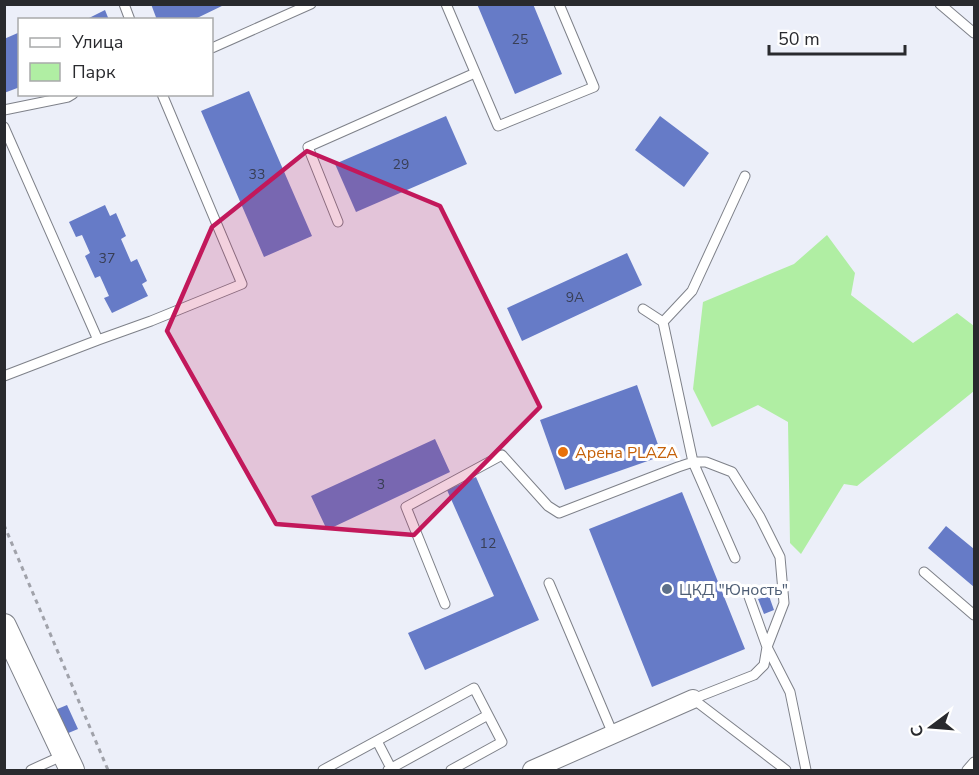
<svg xmlns="http://www.w3.org/2000/svg" width="979" height="775" font-family="'Nunito Sans',sans-serif">
<style>
.green{fill:#b0eea3}
.building{fill:#667bc7}
.lines{fill:none;stroke-linecap:round;stroke-linejoin:round}
.service-casing{stroke:#7e8189;stroke-width:11}
.minor-casing{stroke:#7e8189;stroke-width:20}
.tertiary-casing{stroke:#7e8189;stroke-width:26}
.path{stroke:#a0a2aa;stroke-width:3;stroke-dasharray:4.5 4.5;stroke-linecap:butt}
.service{stroke:#fff;stroke-width:9}
.minor{stroke:#fff;stroke-width:18}
.tertiary{stroke:#fff;stroke-width:24}
.marked{fill:#c2185b;fill-opacity:0.2;stroke:#c2185b;stroke-width:4.5;stroke-linejoin:round}
.food-dot{fill:#e8710a;stroke:#fff;stroke-width:2}
.service-dot{fill:#5c6f8a;stroke:#fff;stroke-width:2}
.labels{text-anchor:middle;stroke-width:6;stroke-linejoin:round;paint-order:stroke}
.number-label{font-size:14px;fill:#383e54}
.food-label{font-size:16px;fill:#c56008;stroke:#fff;text-anchor:start}
.service-label{font-size:16px;fill:#4e5e75;stroke:#fff;text-anchor:start}
</style>
<rect width="100%" height="100%" fill="#eceff9"/>
<path class="green" d="M827,235L855,273L851,295L913,343L957,313L974,326V391L857,486L844,484L801,554L790,543L788,422L758,405L712,427L693,389L703,302L794,264Z"/>
<path class="building" d="M151,4H226L193,20H157Z
M477,4H533L562,74L515,94Z
M105,10L109,20H85Z
M20,32V87L4,93V39Z
M249,91L312,236L264,257L201,111Z
M446,116L467,164L356,212L335,164Z
M660,116L709,153L684,187L635,150Z
M105,205L110,216L116,213L126,236L121,239L131,262L137,259L147,281L142,284L148,296L112,313L104,298L109,296L100,276L95,278L85,256L90,253L82,235L76,237L69,222Z
M627,253L642,285L522,341L507,308Z
M637,385L662,456L565,490L540,420Z
M435,439L450,472L327,530L311,496Z
M476,477L539,620L425,670L408,633L494,596L447,490Z
M682,492L745,649L652,687L589,529Z
M946,526L974,549V587L928,548Z
M769,596L774,610L764,614L758,599Z
M67,705L78,729L66,734L55,710Z"/>
<g class="lines">
<defs>
<path id="service" d="M124,4L130,20
M446,4L498,126L594,87L559,4
M940,4L974,33
M212,48L311,4
M4,110L68,97L73,94
M4,127L98,340L151,321L242,284L162,94
M338,222L308,147L475,73
M643,309L663,322L693,462L735,558
M663,322L692,291L745,176
M4,376L98,340
M924,572L974,615
M549,583L613,734
M748,594L767,647L790,692L806,770
M445,604L406,507L502,455L548,506L559,513L678,467L693,462H706L732,472L760,517L780,557L784,603L767,647L764,665L754,675L693,699
M693,699L786,770
M377,741L392,770
M31,770L64,755
M323,770L474,688L488,715L388,770
M451,770L502,742L488,715
M967,770L974,762"/>
<path id="minor" d="M532,770L693,699"/>
<path id="tertiary" d="M4,626L72,770"/>
</defs>
<use href="#service" class="service-casing"/>
<use href="#minor" class="minor-casing"/>
<use href="#tertiary" class="tertiary-casing"/>
<path class="path" d="M4,525L108,770"/>
<use href="#service" class="service"/>
<use href="#minor" class="minor"/>
<use href="#tertiary" class="tertiary"/>
</g>
<path class="marked" d="M307,151L440,206L540,407L414,535L276,524L167,331L212,227Z"/>
<circle class="food-dot" cx="563" cy="452" r="6"/>
<circle class="service-dot" cx="667" cy="589" r="6"/>
<g class="labels">
<g class="number-label">
<text x="520" y="44">25</text>
<text x="401" y="169">29</text>
<text x="257" y="179">33</text>
<text x="107" y="263">37</text>
<text x="575" y="302">9А</text>
<text x="381" y="489">3</text>
<text x="488" y="548">12</text>
</g>
<g class="food-label">
<text x="575" y="458">Арена PLAZA</text>
</g>
<g class="service-label">
<text x="679" y="595">ЦКД "Юность"</text>
</g>
</g>
<rect width="979" height="775" fill="none" stroke="#292a2e" stroke-width="12"/>
<rect x="18" y="18" width="195" height="78" fill="#ffffff" stroke="#a9aaab" stroke-width="1.5"/>
<rect x="30" y="38" width="30" height="9" fill="#ffffff" stroke="#a9aaab" stroke-width="1.5"/>
<text x="72" y="48" font-size="18" fill="#292a2e">Улица</text>
<rect x="30" y="63" width="30" height="18" fill="#b0eea3" stroke="#a9aaab" stroke-width="1.5"/>
<text x="72" y="78" font-size="18" fill="#292a2e">Парк</text>
<g transform="translate(931 727) rotate(254)" stroke="#ffffff" stroke-width="4.5" paint-order="stroke">
<path d="M0-4.5L10 22L0 15L-10 22Z" fill="#292a2e"/>
<text y="-9" font-size="16" font-weight="bold" text-anchor="middle" fill="#292a2e">С</text>
</g>
<path d="M769 45v9h136v-9" fill="none" stroke="#292a2e" stroke-width="3"/>
<text x="778" y="45" font-size="18" fill="#292a2e" stroke="#ffffff" stroke-width="4.5" paint-order="stroke">50 m</text>
</svg>
